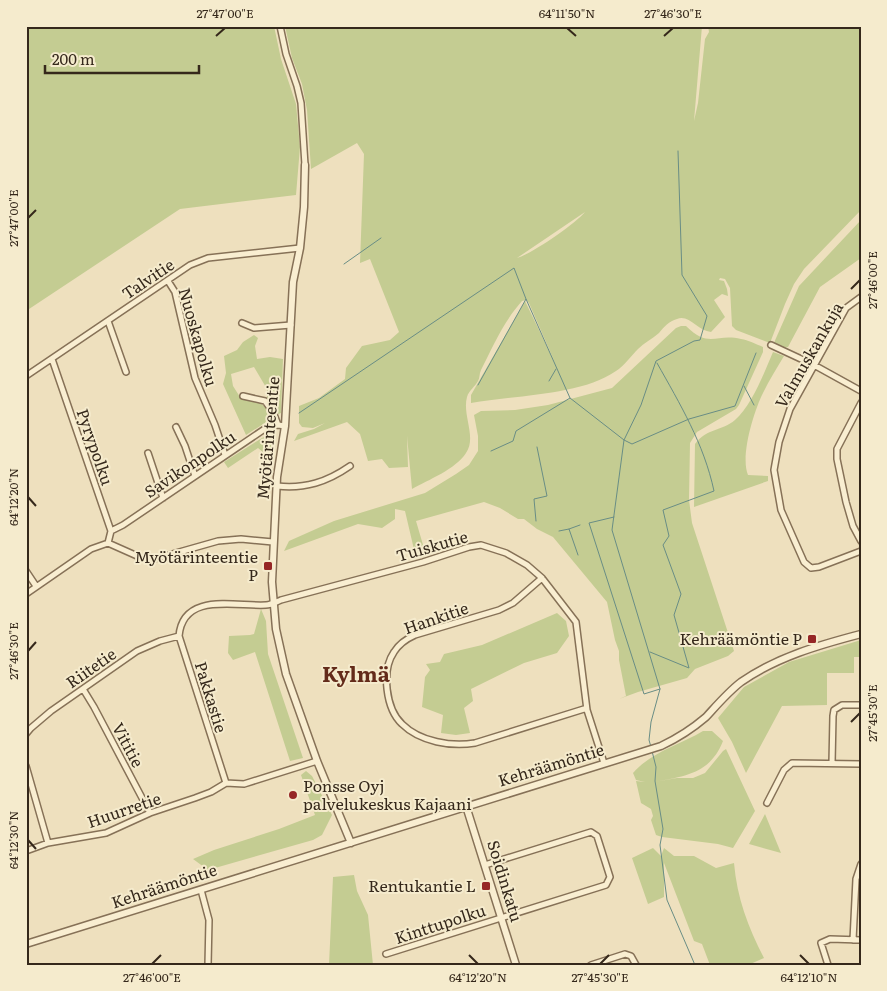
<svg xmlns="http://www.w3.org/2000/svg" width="887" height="991" font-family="Literata,serif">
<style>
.green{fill:#c4cc92;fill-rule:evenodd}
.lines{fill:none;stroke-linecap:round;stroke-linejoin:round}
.stream{stroke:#698d85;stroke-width:1}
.minor-casing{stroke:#867157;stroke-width:8}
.tertiary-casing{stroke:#867157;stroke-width:9}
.minor{stroke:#f9eed1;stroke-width:5}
.tertiary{stroke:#f9eed1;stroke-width:6}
.ticks{fill:none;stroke:#35281b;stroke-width:2}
.poi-dot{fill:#962726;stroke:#f5ebcd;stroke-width:2}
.labels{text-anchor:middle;stroke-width:4;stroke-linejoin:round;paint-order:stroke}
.street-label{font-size:16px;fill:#35281b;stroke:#f5ebcd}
.poi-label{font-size:16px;fill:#35281b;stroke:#f5ebcd;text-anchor:end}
.district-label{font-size:21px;font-weight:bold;fill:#632b1a;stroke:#f5ebcd}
.neatline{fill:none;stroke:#35281b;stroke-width:2}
.ticks-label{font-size:12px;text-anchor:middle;fill:#35281b}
</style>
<rect width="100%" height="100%" fill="#eee0be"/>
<path class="green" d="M26,26H274L281,59L296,104L300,147L296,195L180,209L26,311Z
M285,26H702L694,121L698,103L705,39L709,32L708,26H861V210L804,269L794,284L785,304L770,343L736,330L732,326L730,288L725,279L720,278L719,280L724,281L727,289L728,296L722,294L714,300L725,317L711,332C698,331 689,314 677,319C669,321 664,327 659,333C652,339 644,343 638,349C631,356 624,366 616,371C580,396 514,395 471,403V395L525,301L555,363L529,303L526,300L522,301C504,321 493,346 481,370C479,374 480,378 478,381C475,387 469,390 467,397C462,415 477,437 466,453C456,469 428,480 412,489L407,436L408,467L389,468L382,459L368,461L360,434L347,422L294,441L298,434L314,429L325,423L313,428L302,427L299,423V406L319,398L345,379L346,368L362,346L390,340L399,332L370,259L360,263L364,154L357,143L311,169L307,110L302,84L292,58ZM585,212C576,223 532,254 517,258Z
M861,220V258L820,287L788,347L780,348L773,345L799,286Z
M681,326H686C709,349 716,333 741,339C748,340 756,344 763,347V352L739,405L736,409L697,432L690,443L689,500L692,523L734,651L728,656L695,669L687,678L638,692L619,699L626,696L619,660V651L615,640L607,602L553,537L537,529L524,519H518L500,508L484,502L416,521L426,555L416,558L405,511L395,509V519L382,528L358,524L284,551L289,541L334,521L425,493L456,474L469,465L478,451V436L474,415L481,411L515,410L548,405L612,388L676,328Z
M254,335L258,338L255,346L257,359L270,357L283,359L281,413L276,415L267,400V389L254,367L231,374L233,386L240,397C255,403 266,400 271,419L246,435L223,384L226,373L224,356L237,350L243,342Z
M773,352L784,356C777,368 769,380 763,393C754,411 740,456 748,475L768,476V481L694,507L695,444C707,428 722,431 735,420C752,405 764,373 773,352Z
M270,433L273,438L272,447L264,453L258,448L228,468L224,462Z
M261,609L266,621L268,654L303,758L290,761L255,652L233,660L228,653L229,636L250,635L254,634Z
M557,613L566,621L569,636L557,653L524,663L471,689L473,701L464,708L470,733L456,735L441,733L443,715L422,707L425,677L430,670L426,664L440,662L444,654L482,645Z
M861,640V657H854V673H827V705L782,706L746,773L732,742L718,718L744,687L789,662Z
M703,731H712L723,741C710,774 685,776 654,782L677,778H693L705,773L723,751L726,749L755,811L733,848L718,844L662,837L656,835L651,820L653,816L651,809L641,803L636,781L645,782L636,780L633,773C651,752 680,745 703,731Z
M306,771L312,776L332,815L322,835L313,840L208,870L193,859L214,850L279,829L315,815L301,775Z
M765,814L781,853L749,844Z
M653,848L661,856L664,848L674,856H694L716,868L734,863C737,898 748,927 764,958L748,965H710L702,944L694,941L664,863V897L648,904L632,858Z
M354,875L357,891L368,915L373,965H329L333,877Z"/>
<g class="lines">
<path class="stream" d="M344,264L381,238
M549,381L556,369
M478,385L526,299L570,398
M744,386L754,405
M299,413L514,268L526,299
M491,451L513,441L516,431L570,398L624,440L632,444L689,419L735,406L756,353
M614,517L589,523L644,694L660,689
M536,521L534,499L547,496L537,447
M569,529L580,525
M559,531L569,529L578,555
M650,652L689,668L674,615L681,594L663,545L669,536L663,510L714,491C704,444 680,404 657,363
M651,747L649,740L651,722L660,689L612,530L624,440L641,405L656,361L694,341L700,340L707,316L682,275L678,151
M652,751L656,767L655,781L663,829L660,845L667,900L695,965"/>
<defs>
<path id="minor" d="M280,26L286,54L297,86L301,103L305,165
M168,281L175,292L195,378L215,425L225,455
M861,297L846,308L790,409L779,442L774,470L781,510L804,562L811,568L819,567L861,551
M108,321L126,372
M242,323L254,328L291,325
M771,345L814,365L861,391
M52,359L111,531L108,543
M26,376L190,265L208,258L300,248
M243,396L265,401L273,412L278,425
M861,403L837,449V459L846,502L853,526L861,541
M176,427L185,446L195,476
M148,453L163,498
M277,486C305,489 327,482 350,466
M111,531L123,525L269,426L278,425L285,426
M26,571L36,586
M542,578L513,603L499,610L415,635C406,639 399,644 394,652C381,671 386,709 402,724C420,742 452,747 475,743L584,709L587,710
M26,594L91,549L108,543L144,559L151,560L218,541L241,539L273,542
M83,689L94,707L150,813
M26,734L31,728L51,711L137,651L160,641L179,636
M317,761L244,784L226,783L179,636C183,591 237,607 266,605C271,605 276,602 281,600L423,562L469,547L481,545L506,553L527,565L542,578L576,622L587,710L604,763
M832,763L833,716L834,710L842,705H861
M26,766L48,843
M767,803L784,770L792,763L861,764
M26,851L48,843L106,833L150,813L195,798L211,792L226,783
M201,890L209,920L208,965
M853,940L856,879L861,864
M386,954L606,885L610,877L597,836L591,832L485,865
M591,965L625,954L631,956L636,965
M828,965L821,943L830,939L861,940"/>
<path id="tertiary" d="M305,165L304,207L300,248L293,282L285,426L277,477L272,582L276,629L286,674L317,761L351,843
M466,806L516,965
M26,944L661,746C678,738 692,729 706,717C717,705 728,692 741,682C777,657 819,645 861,634"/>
</defs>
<use href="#minor" class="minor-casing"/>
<use href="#tertiary" class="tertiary-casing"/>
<use href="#minor" class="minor"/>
<use href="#tertiary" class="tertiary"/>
</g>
<path class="ticks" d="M567,28L576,36M216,36L225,28M664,36L673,28M28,218L36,210M851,289L860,280M28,497L36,506M28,651L36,642M851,722L860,713M28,840L36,849M469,955L478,964M800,955L809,964M152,964L161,955M600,964L609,955"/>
<g class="poi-dot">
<rect x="263" y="561" width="10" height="10" rx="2.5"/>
<rect x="807" y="634" width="10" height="10" rx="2.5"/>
<circle cx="293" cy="795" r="5"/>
<rect x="481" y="881" width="10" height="10" rx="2.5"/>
</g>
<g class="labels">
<g class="street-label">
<text transform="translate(148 279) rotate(-34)" y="6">Talvitie</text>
<text transform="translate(198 337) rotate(74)" y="6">Nuoskapolku</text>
<text transform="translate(809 355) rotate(-60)" y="6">Valmuskankuja</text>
<text transform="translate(268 438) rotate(-85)" y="6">Myötärinteentie</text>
<text transform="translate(95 447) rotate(71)" y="6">Pyrypolku</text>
<text transform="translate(190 464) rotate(-34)" y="6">Savikonpolku</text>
<text transform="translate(432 546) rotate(-16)" y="6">Tuiskutie</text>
<text transform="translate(436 618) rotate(-19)" y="6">Hankitie</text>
<text transform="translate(91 668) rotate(-35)" y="6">Riitetie</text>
<text transform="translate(211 697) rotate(73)" y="6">Pakkastie</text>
<text transform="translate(128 745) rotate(62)" y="6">Vititie</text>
<text transform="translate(551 765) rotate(-17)" y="6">Kehräämöntie</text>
<text transform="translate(124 810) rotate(-19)" y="6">Huurretie</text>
<text transform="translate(505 881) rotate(73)" y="6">Soidinkatu</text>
<text transform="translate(164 886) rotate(-18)" y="6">Kehräämöntie</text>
<text transform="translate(440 924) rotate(-18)" y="6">Kinttupolku</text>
</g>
<g class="poi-label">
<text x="258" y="563">Myötärinteentie<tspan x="258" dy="18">P</tspan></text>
<text x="802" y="645">Kehräämöntie P</text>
<text x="303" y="792" text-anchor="start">Ponsse Oyj<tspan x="303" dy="18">palvelukeskus Kajaani</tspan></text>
<text x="476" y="892">Rentukantie L</text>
</g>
<g class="district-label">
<text x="356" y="682">Kylmä</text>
</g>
</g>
<rect width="887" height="991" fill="none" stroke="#f5ebcd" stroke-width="55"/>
<path d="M45 65v8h154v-8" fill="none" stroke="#35281b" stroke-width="2.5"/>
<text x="52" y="65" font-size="15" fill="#35281b" stroke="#f5ebcd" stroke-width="4" paint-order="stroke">200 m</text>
<rect x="28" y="28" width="832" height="936" class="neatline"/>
<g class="ticks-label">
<text x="225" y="18">27°47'00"E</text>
<text x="567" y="18">64°11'50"N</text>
<text x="673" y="18">27°46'30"E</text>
<text transform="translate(14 218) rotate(-90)" y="4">27°47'00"E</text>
<text transform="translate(873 280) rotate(-90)" y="4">27°46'00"E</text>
<text transform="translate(14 497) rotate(-90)" y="4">64°12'20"N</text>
<text transform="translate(14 651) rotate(-90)" y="4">27°46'30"E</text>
<text transform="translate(873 713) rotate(-90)" y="4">27°45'30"E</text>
<text transform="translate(14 840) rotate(-90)" y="4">64°12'30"N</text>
<text x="152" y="982">27°46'00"E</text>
<text x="478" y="982">64°12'20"N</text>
<text x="600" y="982">27°45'30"E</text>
<text x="809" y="982">64°12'10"N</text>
</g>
</svg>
